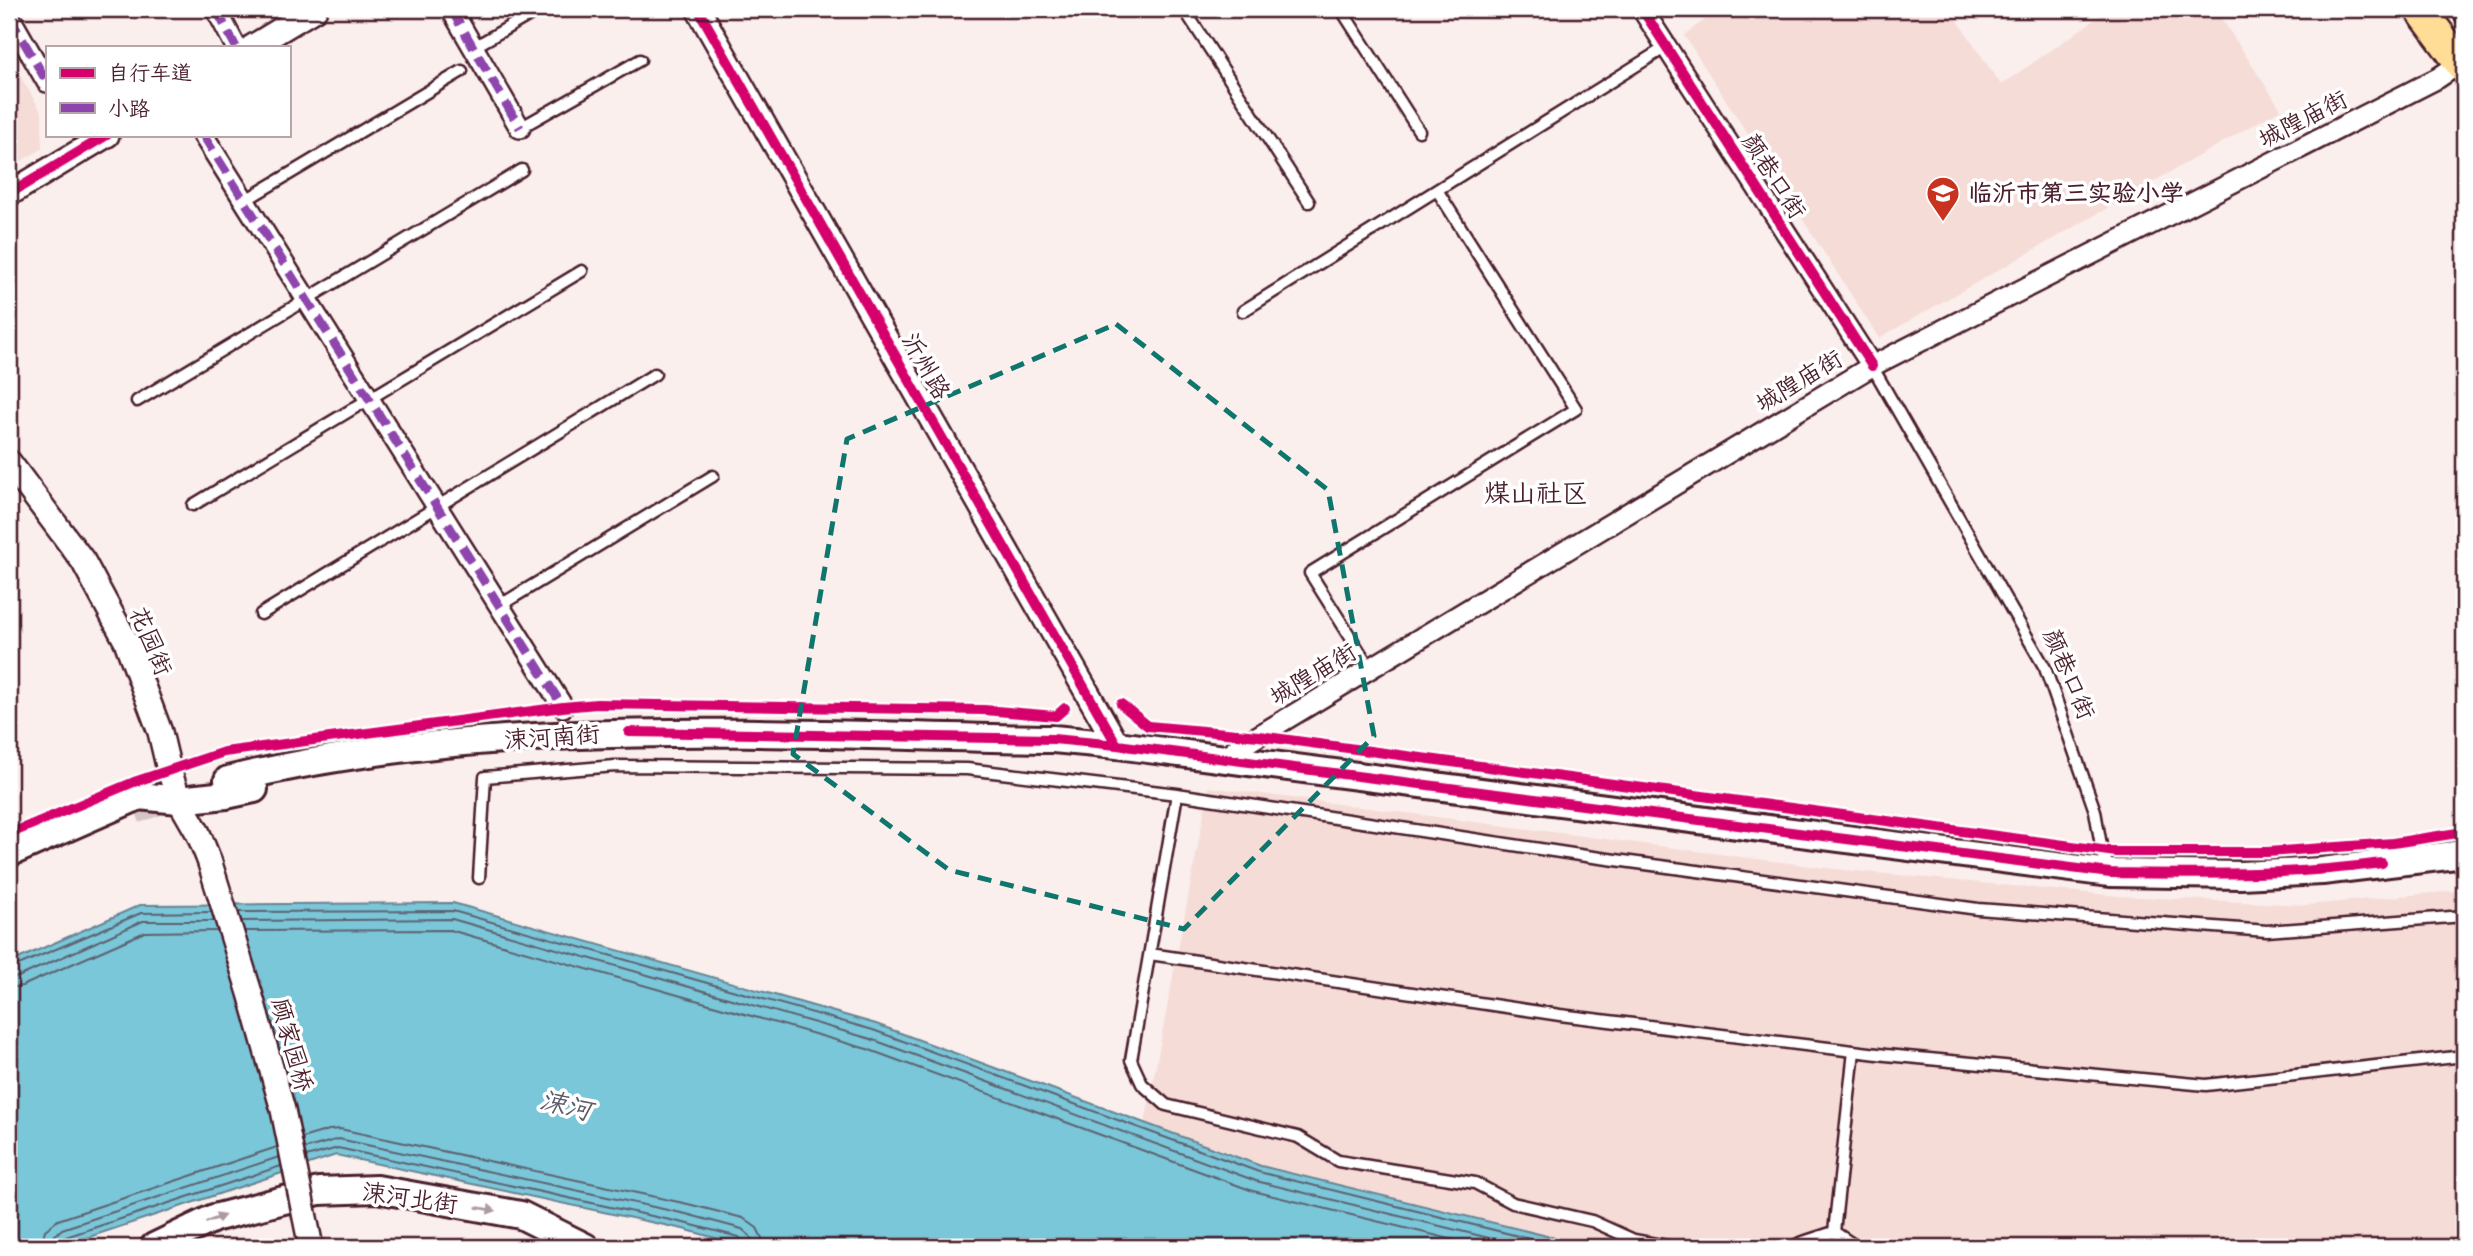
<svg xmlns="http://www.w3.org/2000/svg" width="2473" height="1256" font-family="Kalam,'LXGW WenKai TC',sans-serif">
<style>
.built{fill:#f5dcd7}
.water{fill:#7ac7d9;stroke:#678493;stroke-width:2}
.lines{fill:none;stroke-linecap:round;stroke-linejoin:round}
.shore{stroke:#5d6271;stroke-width:2}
.tertiary-tunnel{stroke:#d7c5c6;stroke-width:23;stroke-dasharray:23 11;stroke-linecap:butt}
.service-casing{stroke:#4a1f2b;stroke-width:15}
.minor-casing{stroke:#4a1f2b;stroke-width:24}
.tertiary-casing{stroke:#4a1f2b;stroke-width:28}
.secondary-casing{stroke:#4a1f2b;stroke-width:32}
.primary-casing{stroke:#4a1f2b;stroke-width:35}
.service{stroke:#fff;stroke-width:10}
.minor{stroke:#fff;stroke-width:19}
.tertiary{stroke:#fff;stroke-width:23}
.secondary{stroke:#fff;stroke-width:26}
.primary{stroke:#ffdd96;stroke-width:30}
.tertiary-bridge-casing{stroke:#4a1f2b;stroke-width:28;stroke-linecap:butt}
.tertiary-bridge{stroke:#fff;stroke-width:23}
.quiet{stroke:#8e44ad;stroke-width:9;stroke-dasharray:18 9;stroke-linecap:butt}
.cycleway-casing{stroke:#fff;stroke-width:15}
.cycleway{stroke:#d6006c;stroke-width:10}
.oneway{fill:#ae9aa0}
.marked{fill:none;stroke:#0f766e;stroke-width:5;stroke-dasharray:14 9;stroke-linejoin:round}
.labels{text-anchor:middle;stroke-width:7;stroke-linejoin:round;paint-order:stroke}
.street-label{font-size:24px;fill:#4a1f2b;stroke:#fff}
.poi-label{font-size:24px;font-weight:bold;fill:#4a1f2b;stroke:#fff;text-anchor:start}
.neighbourhood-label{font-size:26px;fill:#4a1f2b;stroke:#fff}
.water-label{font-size:26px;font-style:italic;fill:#5b5a68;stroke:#fff}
</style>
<rect width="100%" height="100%" fill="#faefed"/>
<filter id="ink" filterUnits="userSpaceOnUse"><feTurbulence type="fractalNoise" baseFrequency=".0143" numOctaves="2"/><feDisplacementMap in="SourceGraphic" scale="14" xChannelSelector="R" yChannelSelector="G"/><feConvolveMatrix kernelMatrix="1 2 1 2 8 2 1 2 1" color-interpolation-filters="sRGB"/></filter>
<g filter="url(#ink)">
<path class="built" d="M1720,9H1950L2001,85L2110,9H2215L2281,109L1879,338L1684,35Z
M9,57L42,113V149L9,168Z
M1209,787L1834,869L2119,896L2307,905L2464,890V1247H1592L1261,1166L1145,1123Z"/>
<path class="water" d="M453,903L876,1024L1261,1166L1592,1247H748L683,1229L336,1155L59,1247H9V963L140,905Z"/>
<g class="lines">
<path class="shore" d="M239,912L453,911L873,1030L1259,1172L1563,1247
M241,921L452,919L871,1039L1256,1181L1526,1247
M245,931L450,930L867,1049L1253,1191L1483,1247
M9,969L141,913L211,912
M9,978L18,977L143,921H214
M9,988L22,986L145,932L217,931
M302,1138L329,1130L340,1129L688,1204L743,1218L757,1228L762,1238L763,1247
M304,1149L339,1139L686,1214L742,1229L750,1236L753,1247
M306,1157L338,1148L684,1223L739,1237L743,1242L744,1247
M41,1247L45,1230L58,1220L277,1147
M51,1247L54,1236L62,1229L279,1157
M60,1247L61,1242L66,1237L281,1166"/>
<path class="tertiary-tunnel" d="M136,812L172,799"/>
<defs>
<path id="service" d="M1184,9L1309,202
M1341,9L1419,131
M2455,9L2464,21
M474,47L540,9
M520,128L640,60
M244,201L462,71
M1243,311L1666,47
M1872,366L2045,668L2095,811L2102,851L2109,869
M137,401L522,170
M193,505L582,271
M499,606L713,476
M261,614L655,374
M1370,668L1310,573L1576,409L1437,190
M1177,794L1131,1060L1142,1084L1166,1105L1298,1137L1338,1161L1475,1183L1513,1203L1592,1221L1634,1240L1672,1247
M479,878L485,777L615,766L967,769L1177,794L1586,856L1978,909L2267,931L2464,916
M1150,954L1560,1015L1886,1055L2206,1085L2464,1056
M1834,1232L1854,1051
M1793,1247L1800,1243L1834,1232L1857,1247"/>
<path id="minor" d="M216,9L236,47
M451,9L520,128
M1642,9L1872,366
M9,16L47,82
M203,135L563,707
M1220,759L1872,366L2438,78L2460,63"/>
<path id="tertiary" d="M698,9L1117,745
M252,47L315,9
M9,194L107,135
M9,462L83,561L126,641L160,732L169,770L179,800L198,833L209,860"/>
<path id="secondary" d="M228,780C495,714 780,735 1053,739L1117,745L2110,873L2241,875L2322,871L2464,854
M9,853L139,796L179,800L226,795L254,789
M154,1247L214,1218L319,1191L377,1189L521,1215L585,1247"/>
<path id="primary" d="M2420,9L2464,68"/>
</defs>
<use href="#service" class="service-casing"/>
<use href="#minor" class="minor-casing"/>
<use href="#tertiary" class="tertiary-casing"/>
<use href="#secondary" class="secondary-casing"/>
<use href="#primary" class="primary-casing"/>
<use href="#service" class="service"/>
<use href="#minor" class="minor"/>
<use href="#tertiary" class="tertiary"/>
<use href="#secondary" class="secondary"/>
<use href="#primary" class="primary"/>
<defs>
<path id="tertiary-bridge" d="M209,860L250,993L283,1110L311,1247"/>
</defs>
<use href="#tertiary-bridge" class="tertiary-bridge-casing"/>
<use href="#tertiary-bridge" class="tertiary-bridge"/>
<path class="quiet" d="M216,9L236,47
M451,9L520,128
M9,16L47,82
M203,135L563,707"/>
<defs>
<path id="cycleway" d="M698,9L1117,745
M1642,9L1872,366
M9,194L107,135
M1121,704L1148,726L1259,736L2116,852H2267L2393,843L2464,832
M629,732L1053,739L1117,745L2110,873C2204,874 2288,876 2382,863
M9,834L134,782L224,752L563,707L597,704L984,710L1056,716L1065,708"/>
</defs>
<use href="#cycleway" class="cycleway-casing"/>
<use href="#cycleway" class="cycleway"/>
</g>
<defs><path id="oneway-solid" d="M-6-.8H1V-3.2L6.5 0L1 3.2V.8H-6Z" transform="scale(1.75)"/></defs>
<g class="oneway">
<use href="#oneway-solid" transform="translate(486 1209) rotate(10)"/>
<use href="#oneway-solid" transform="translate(215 1219) rotate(-20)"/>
</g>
</g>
<path class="marked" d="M1116,324L1328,490L1374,736L1184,929L949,870L793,754L847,439Z"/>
<defs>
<symbol id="school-pin" viewBox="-11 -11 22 30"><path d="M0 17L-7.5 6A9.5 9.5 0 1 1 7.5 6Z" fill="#c8321e" stroke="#fff"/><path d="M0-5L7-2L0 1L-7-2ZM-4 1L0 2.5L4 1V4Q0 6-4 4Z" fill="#fff"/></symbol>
</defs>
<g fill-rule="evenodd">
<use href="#school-pin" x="1924" y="174" width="38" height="52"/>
</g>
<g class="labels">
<g class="street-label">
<text transform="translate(2303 119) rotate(-27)" y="8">城隍庙街</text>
<text transform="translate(1774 176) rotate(57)" y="8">颜巷口街</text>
<text transform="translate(926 366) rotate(60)" y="8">沂州路</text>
<text transform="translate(1799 381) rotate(-31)" y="8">城隍庙街</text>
<text transform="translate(151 641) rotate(67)" y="8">花园街</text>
<text transform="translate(1313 674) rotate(-31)" y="8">城隍庙街</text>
<text transform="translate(2069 674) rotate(67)" y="8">颜巷口街</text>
<text transform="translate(552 737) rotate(-4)" y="8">涑河南街</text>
<text transform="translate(292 1045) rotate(74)" y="8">顾家园桥</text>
<text transform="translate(410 1198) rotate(8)" y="8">涑河北街</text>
</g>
<g class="poi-label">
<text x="1968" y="201">临沂市第三实验小学</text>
</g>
<g class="neighbourhood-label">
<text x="1536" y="502">煤山社区</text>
</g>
<g class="water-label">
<text transform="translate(566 1105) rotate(14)" y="9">涑河</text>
</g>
</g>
<rect width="2473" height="1256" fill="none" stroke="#fff" stroke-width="35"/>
<rect x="18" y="18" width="2438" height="1221" fill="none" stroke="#4a1f2b" stroke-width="2.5" filter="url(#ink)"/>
<rect x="46" y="46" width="245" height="91" fill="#ffffff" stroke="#b7a5aa" stroke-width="2"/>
<rect x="60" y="68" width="35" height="10" fill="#d6006c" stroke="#b7a5aa" stroke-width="2"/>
<text x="108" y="80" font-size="21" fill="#4a1f2b">自行车道</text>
<rect x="60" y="103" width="35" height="10" fill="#8e44ad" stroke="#b7a5aa" stroke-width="2"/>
<text x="108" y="116" font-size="21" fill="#4a1f2b">小路</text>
</svg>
